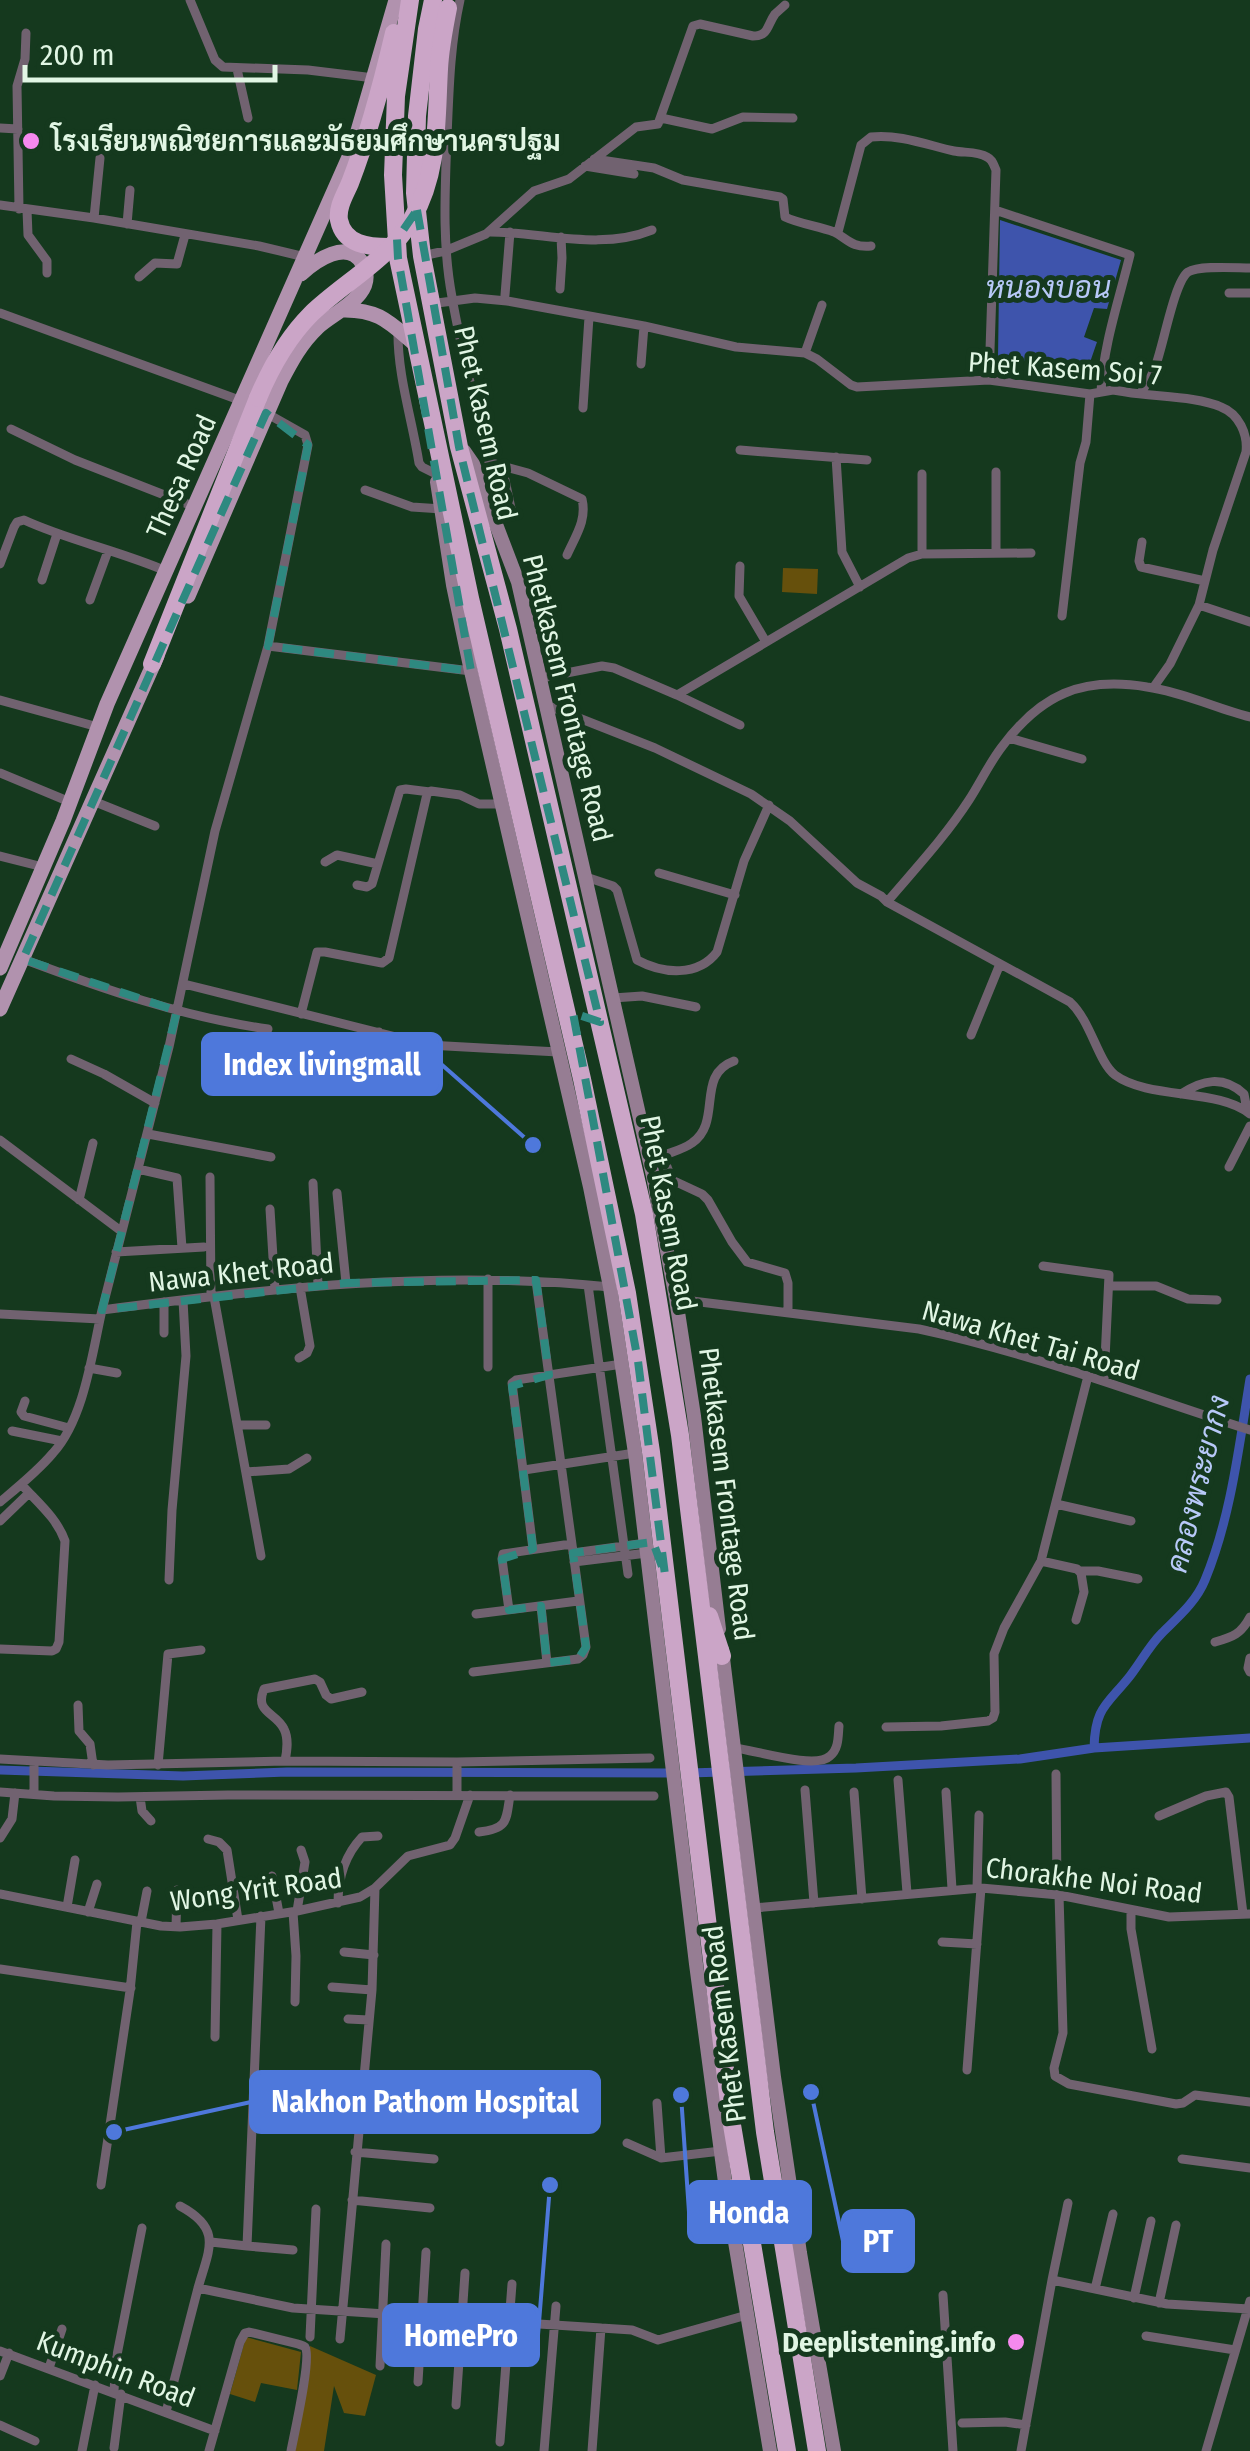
<svg xmlns="http://www.w3.org/2000/svg" width="1250" height="2451" font-family="'Fira Sans Condensed',Sarabun,sans-serif">
<style>
.green{fill:#66500c}
.water{fill:#3e54ac}
.lines{fill:none;stroke-linecap:round;stroke-linejoin:round}
.canal{stroke:#3e54ac;stroke-width:9}
.street{stroke:#716270;stroke-width:9}
.secondary{stroke:#967d93;stroke-width:14}
.primary{stroke:#b192ae;stroke-width:15}
.highway{stroke:#cba5c7;stroke-width:18}
.highway-bridge{stroke:#cba5c7;stroke-width:18}
.marked{fill:none;stroke:#2e8980;stroke-width:8;stroke-dasharray:20 12;stroke-linejoin:round}
.poi-dot{fill:#f589ee;stroke:#15391e;stroke-width:4}
.labels{text-anchor:middle;stroke-width:10;stroke-linejoin:round;paint-order:stroke}
.poi-label{font-size:28px;font-weight:bold;fill:#e1f6e4;stroke:#15391e;text-anchor:start}
.street-label{font-size:28px;fill:#e1f6e4;stroke:#15391e}
.water-label{font-size:30px;font-style:italic;fill:#b8c9f8;stroke:#15391e}
.leader{fill:none;stroke:#4e78db;stroke-width:4}
.callout-dot{fill:#4e78db;stroke:#15391e;stroke-width:4}
.callout{fill:#4e78db;stroke:#4e78db;stroke-width:4}
.callout-label{font-size:30px;text-anchor:middle;font-weight:bold;fill:#fff}
</style>
<rect width="100%" height="100%" fill="#15391e"/>
<path class="green" d="M783,568L818,569L817,594L782,592Z
M246,2337L301,2352L297,2390L261,2383L255,2402L230,2394Z
M310,2346L376,2375L365,2416L344,2413L334,2386L324,2451H295L307,2380Z"/>
<path class="water" d="M1000,220L1121,260L1107,309L1094,308L1084,337L1097,342L1087,371L998,357Z"/>
<g class="lines">
<path class="canal" d="M1094,1748C1095,1707 1107,1705 1130,1676C1141,1662 1149,1646 1162,1633C1178,1617 1196,1602 1205,1580C1231,1517 1239,1446 1250,1379
M0,1770L183,1776L287,1772L674,1773
M689,1773L856,1768L1020,1759L1094,1748L1250,1738"/>
<path class="street" d="M190,0L215,60L223,67L308,70L374,78
M460,0C450,45 449,91 447,137C445,191 442,244 452,297C461,352 477,407 489,462L502,466L512,513
M237,69L248,118
M661,118L712,129L743,117L793,118
M0,128L18,129
M594,159L654,168L683,180L780,197L783,199L785,217C800,224 818,226 834,232C847,238 851,248 871,246
M585,166L634,174
M0,205L94,218L259,246L305,257
M19,209L17,86L25,59L26,33
M27,210L28,235L47,261V273
M995,210L1130,255C1119,300 1103,346 1101,392
M94,218L100,158
M127,224L130,190
M490,232C544,232 600,251 652,230
M838,232L861,145L871,137C900,134 927,145 954,151C964,153 978,151 987,157C993,160 993,164 996,170L989,380
M422,256L445,251L486,234L534,191L569,179L636,127L658,124L693,26L700,24L753,36C769,36 767,25 775,14C775,14 785,5 785,5
M139,277L155,263L177,264L185,235
M560,289L562,258L561,237
M1229,293H1250
M505,295L510,232
M430,304L475,298L507,301L644,326L736,347L805,353L817,359L851,385L857,387L989,380L1090,394L1113,390L1126,392C1154,397 1197,396 1221,407C1239,414 1248,434 1246,452L1213,550L1199,605L1170,664L1153,688
M0,313L242,401
M398,329C397,374 412,419 419,463L422,467L436,474
M805,353L822,305
M641,364L644,326
M1140,394C1145,386 1152,377 1155,367C1163,348 1174,282 1188,272C1199,265 1236,268 1250,268
M583,408L589,317
M11,429L75,460L195,507
M740,450L867,460
M836,457L842,552L860,587
M502,466L528,473L582,499C587,520 576,535 567,555
M996,472V553
M922,474V554
M365,490L412,507L442,509
M1142,542L1139,561L1141,567L1205,581
M0,564L14,527L17,522L24,520C70,541 120,551 166,571
M740,566L739,596L766,642
M42,580L57,534
M90,600L108,551
M1199,605L1250,622
M1062,616L1080,463L1086,442L1090,394
M268,646L471,671
M541,678L602,666L614,668L677,695L740,725
M677,695L908,558L922,554L1031,553
M0,700L98,727
M546,705L655,748L751,794L790,821L857,883L881,896L887,902L1070,1002C1091,1021 1098,1062 1115,1075C1149,1100 1219,1088 1250,1114
M1009,738L1082,759
M0,773L70,802
M93,801L155,826
M0,856L43,867
M325,862L337,855L378,864L400,790L406,789L430,792
M659,873L735,895
M586,877L613,886L617,890L637,960C663,974 698,977 717,952L744,861L769,805
M357,885L367,887L372,884L378,864
M887,902C915,869 945,837 969,800C980,783 989,764 1001,748C1040,695 1081,676 1147,687C1182,692 1216,708 1250,717
M23,959C103,989 183,1017 268,1029
M184,984L428,1045L558,1052
M613,998L642,996L696,1007
M301,1014L317,952H325L382,963L389,958L427,794L431,791L460,795L479,804H501
M971,1035L1000,964
M71,1059L104,1074L155,1103
M324,1071L373,1074L379,1032
M1181,1094C1202,1080 1223,1075 1244,1094L1247,1110
M148,1134L271,1157
M0,1140L121,1231
M662,1156C672,1152 684,1149 692,1143C723,1122 695,1075 734,1061
M663,1156L672,1180L702,1194L708,1200L732,1242L747,1262L785,1273L788,1283V1312
M1229,1167L1250,1126
M138,1169L177,1178L182,1248
M210,1177L211,1297
M313,1183L318,1285
M337,1193L346,1283
M79,1200L93,1143
M270,1209L275,1290
M116,1252L204,1247
M1043,1266L1109,1275L1104,1380
M488,1279V1367
M588,1285L628,1574
M1109,1286H1156L1188,1299L1217,1300
M214,1297L261,1556
M676,1299L919,1329C1032,1353 1140,1395 1250,1430
M164,1302V1333
M102,1310L169,1047L215,831L268,646L308,445L305,435L266,413
M0,1314L100,1319
M299,1358L307,1353L310,1346L300,1287
M89,1368L117,1373
M25,1401L21,1412L24,1416L69,1428
M238,1425H266
M12,1431L62,1441
M524,1470L635,1453
M246,1472L289,1469L307,1458
M0,1502C18,1487 38,1471 53,1453C84,1419 92,1354 102,1310C271,1288 440,1269 610,1287
M1056,1504L1131,1521
M0,1521L29,1493
M533,1549L512,1383L516,1380L622,1364
M573,1553L646,1543
M1041,1561L1077,1569L1081,1573L1084,1592L1076,1620
M574,1562L647,1553
M1080,1571H1098L1138,1579
M169,1580L172,1510L186,1356L183,1300
M541,1606L547,1663
M509,1610L502,1559L503,1554L571,1544
M476,1614L578,1601
M1215,1642C1233,1637 1241,1634 1250,1617
M0,1649L52,1651L56,1649L59,1642L65,1541C57,1518 37,1502 21,1484
M1250,1658L1248,1668L1250,1672
M473,1672L578,1659L583,1655L586,1647L536,1281
M78,1705L79,1731L90,1744L93,1765
M886,1727L941,1726L988,1721L993,1718L995,1712L994,1654L1004,1628L1041,1561L1088,1376
M735,1748C754,1750 816,1770 830,1756C839,1749 838,1736 839,1726
M0,1759L108,1765L285,1761L457,1762L650,1758
M285,1761C287,1751 289,1739 284,1729C276,1712 254,1713 264,1689L315,1679L320,1682L326,1695L331,1699L362,1692
M158,1765L168,1654L201,1650
M1056,1774L1057,1895
M898,1780L907,1893
M805,1790L814,1903
M0,1792L54,1796L118,1797L228,1795L654,1796
M854,1792L862,1899
M946,1792L952,1889
M34,1794V1762
M457,1795V1762
M140,1797L142,1811L151,1821
M1159,1816L1206,1796L1226,1792L1229,1797L1243,1914
M479,1832C508,1829 506,1821 510,1795
M0,1838L12,1819L15,1793
M208,1839L219,1842L227,1850L238,1920
M272,1876L279,1913
M977,1888L979,1815
M0,1894L161,1926L180,1927L217,1924L297,1911L360,1897L375,1888L408,1856L450,1845L455,1838L470,1795
M1059,1895L1063,2033L1054,2068L1055,2076L1069,2084L1176,2104L1183,2103L1195,2095L1250,2102
M338,1903C338,1878 345,1855 362,1837L378,1836
M67,1907L75,1860
M754,1908L981,1888L1059,1895L1169,1917L1250,1914
M1131,1910V1929L1152,2049
M297,1911L305,1862L301,1850
M88,1912L97,1884
M293,1912L296,1956L295,2002
M261,1916L247,2246L293,2250
M141,1922L147,1891
M176,1927L177,1890
M942,1942L977,1944
M344,1952L374,1955
M0,1969L131,1988
M332,1987L372,1990
M348,2019L369,2020
M215,2037L217,1924
M967,2070L981,1888
M657,2103L661,2158
M627,2143L661,2158L721,2151
M355,2152L434,2159
M1182,2159L1250,2168
M101,2185L130,1991L137,1922
M352,2200L430,2208
M180,2206C223,2229 209,2249 198,2288
M211,2242L247,2246
M1052,2280L1068,2203
M1095,2289L1113,2214
M943,2295L953,2451
M1134,2298L1151,2221
M1159,2303L1176,2225
M1146,2336L1235,2350
M310,2337L316,2209
M340,2339L372,1990L375,1888
M0,2351L215,2431
M380,2366L386,2244
M49,2368L62,2329
M0,2376L9,2353
M418,2382L426,2252
M114,2391L116,2360L142,2228
M456,2405L465,2273
M166,2412L198,2288L293,2308L632,2330L658,2340L747,2315
M962,2423L1005,2422L1026,2425
M0,2425L35,2441
M500,2442L512,2284
M114,2448L121,2394
M82,2451L95,2385
M209,2451L240,2342L245,2333L249,2332L298,2344C300,2345 303,2345 305,2347C312,2357 294,2435 291,2451
M544,2451L556,2306
M592,2451L601,2328
M1021,2451L1052,2280L1167,2304L1249,2309
M1206,2451L1250,2301"/>
<path class="secondary" d="M464,451L473,464L518,582L653,1176L676,1299L694,1416L719,1629
M437,482L453,585L471,671L590,1187L610,1287L635,1453L696,1964L725,2182L770,2451
M722,1650L774,2077L800,2253L834,2451"/>
<path class="primary" d="M342,310C379,309 390,323 416,345
M188,596L281,381C291,362 301,343 317,328C333,312 380,295 362,263C348,238 315,261 301,274
M0,968L63,821L107,704L353,148L396,0
M0,1009L157,656"/>
<path class="highway" d="M410,0L396,96L393,175L398,258L470,598L582,1079L627,1293L651,1452L731,2119L787,2451
M433,0L427,29L417,116L415,193L422,256L459,447L508,629L644,1214L680,1435L765,2132L817,2451
M389,247C369,247 344,245 339,220C337,207 345,195 350,183C369,134 382,84 394,33
M152,664L258,398
M709,1616L722,1656
M731,2223L734,2188"/>
<path class="highway-bridge" d="M258,398C271,367 287,338 311,314C344,282 389,260 412,219C439,172 436,122 439,69C440,48 444,28 448,8"/>
</g>
<path class="marked" d="M417,210L459,447L600,1022L573,1013L638,1361L665,1575L653,1542L573,1553L586,1647L578,1659L547,1663L541,1606L509,1610L502,1559L533,1549L512,1386L549,1375L536,1280L346,1283L102,1310L177,1011L23,959L266,413L308,445L268,646L471,671L398,258L397,239Z"/>
<g class="poi-dot">
<circle cx="31" cy="141" r="10"/>
<circle cx="1016" cy="2342" r="10"/>
</g>
<g class="labels">
<g class="poi-label">
<text x="51" y="151">โรงเรียนพณิชยการและมัธยมศึกษานครปฐม</text>
<text x="996" y="2352" text-anchor="end">Deeplistening.info</text>
</g>
<g class="street-label">
<text transform="translate(1065 368) rotate(4)" y="10">Phet Kasem Soi 7</text>
<text transform="translate(486 423) rotate(77)" y="10">Phet Kasem Road</text>
<text transform="translate(181 476) rotate(-66)" y="10">Thesa Road</text>
<text transform="translate(568 698) rotate(76)" y="10">Phetkasem Frontage Road</text>
<text transform="translate(669 1213) rotate(79)" y="10">Phet Kasem Road</text>
<text transform="translate(241 1272) rotate(-6)" y="10">Nawa Khet Road</text>
<text transform="translate(1031 1340) rotate(16)" y="10">Nawa Khet Tai Road</text>
<text transform="translate(727 1494) rotate(83)" y="10">Phetkasem Frontage Road</text>
<text transform="translate(1094 1880) rotate(7)" y="10">Chorakhe Noi Road</text>
<text transform="translate(256 1889) rotate(-8)" y="10">Wong Yrit Road</text>
<text transform="translate(724 2024) rotate(-97)" y="10">Phet Kasem Road</text>
<text transform="translate(116 2369) rotate(21)" y="10">Kumphin Road</text>
</g>
<g class="water-label">
<text x="1048" y="298">หนองบอน</text>
<text transform="translate(1198 1484) rotate(-76)" y="10">คลองพระยากง</text>
</g>
</g>
<path class="leader" d="M533 1145L441 1064M114 2132L251 2102M681 2095L689 2212M811 2092L843 2241M550 2185L538 2335"/>
<g class="callout-dot">
<circle cx="533" cy="1145" r="10"/>
<circle cx="114" cy="2132" r="10"/>
<circle cx="681" cy="2095" r="10"/>
<circle cx="811" cy="2092" r="10"/>
<circle cx="550" cy="2185" r="10"/>
</g>
<g class="callout">
<rect x="203" y="1034" width="238" height="60" rx="10"/>
<rect x="251" y="2072" width="348" height="60" rx="10"/>
<rect x="689" y="2182" width="121" height="60" rx="10"/>
<rect x="843" y="2211" width="70" height="60" rx="10"/>
<rect x="384" y="2305" width="154" height="60" rx="10"/>
</g>
<g class="callout-label">
<text x="322" y="1075">Index livingmall</text>
<text x="425" y="2112">Nakhon Pathom Hospital</text>
<text x="749" y="2223">Honda</text>
<text x="878" y="2252">PT</text>
<text x="461" y="2346">HomePro</text>
</g>
<path d="M25 65v15h250v-15" fill="none" stroke="#e1f6e4" stroke-width="5"/>
<text x="40" y="65" font-size="30" fill="#e1f6e4" stroke="#15391e" stroke-width="8" paint-order="stroke">200 m</text>
</svg>
